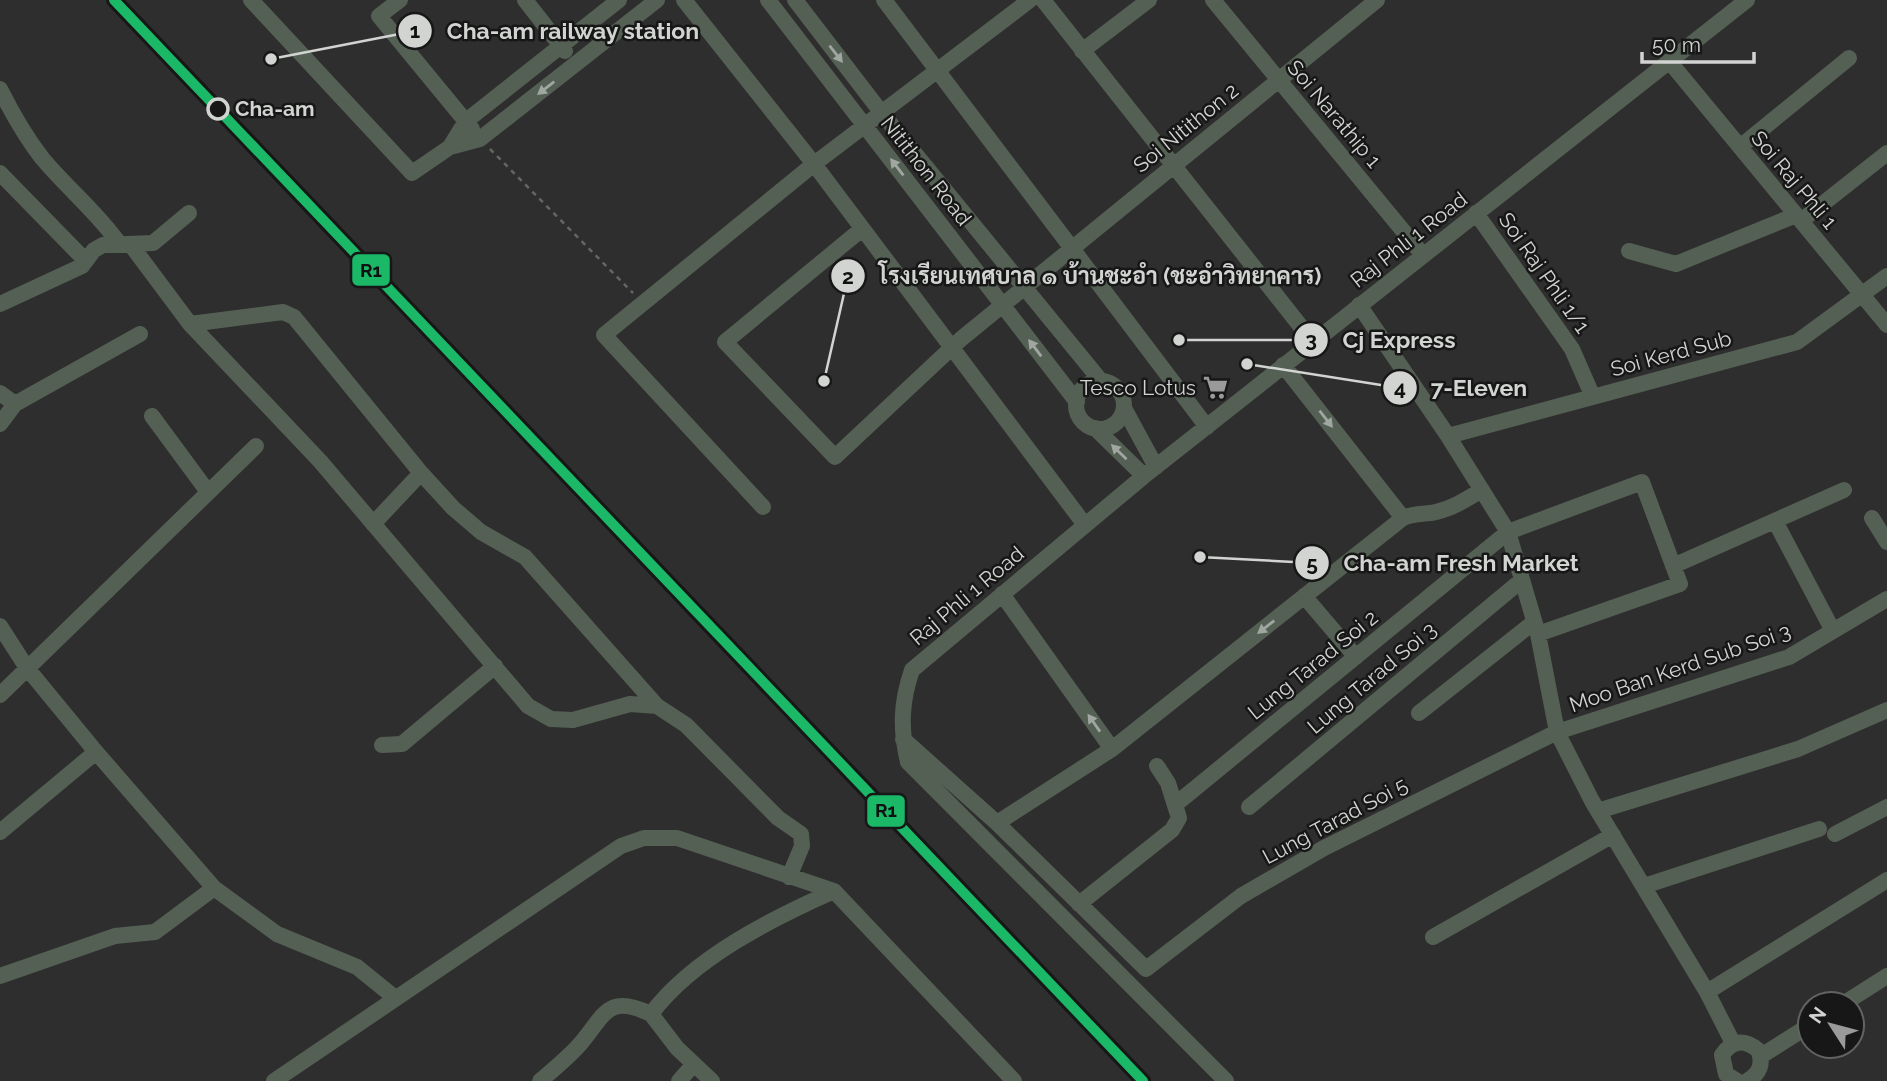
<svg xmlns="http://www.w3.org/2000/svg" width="1887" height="1081" font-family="Raleway,Sarabun,sans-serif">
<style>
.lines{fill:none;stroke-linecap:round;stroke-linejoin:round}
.path{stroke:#616861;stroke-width:2.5;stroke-dasharray:5 5;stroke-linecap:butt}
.minor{stroke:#556055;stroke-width:16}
.rail-1-casing{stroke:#161716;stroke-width:16}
.rail-1{stroke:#1ab867;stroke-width:10}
.oneway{fill:#a0a6a0}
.stop-dot{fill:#161716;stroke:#d2d4d2;stroke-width:3.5}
.labels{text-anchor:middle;stroke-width:5;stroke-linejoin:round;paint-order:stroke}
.stop-label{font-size:21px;font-weight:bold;fill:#d2d4d2;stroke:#161716;text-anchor:start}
.street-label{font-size:21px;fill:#d2d4d2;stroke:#161716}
.poi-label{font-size:21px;fill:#d2d4d2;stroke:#161716;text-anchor:end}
.leader{fill:none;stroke:#d2d4d2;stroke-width:2.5}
.callout-dot{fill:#d2d4d2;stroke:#161716;stroke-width:2.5}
.mark-label{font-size:21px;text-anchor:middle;font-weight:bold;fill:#111}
.callout-label{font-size:23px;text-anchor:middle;font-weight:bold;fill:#d2d4d2;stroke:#161716;stroke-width:5;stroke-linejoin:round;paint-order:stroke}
.line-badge{stroke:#161716;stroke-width:2.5}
.pale-badge-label{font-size:19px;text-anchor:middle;font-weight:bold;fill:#111}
</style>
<rect width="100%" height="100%" fill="#2e2e2e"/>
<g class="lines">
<path class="path" d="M490,149L633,293"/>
<path class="minor" d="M251,0L412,173L450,147L480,139L657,0
M400,0L379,16L472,129
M525,0L565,51
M684,0L814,164L1085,525
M768,0L1077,402
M795,0L881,112L1101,381
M884,0L1207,427
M1043,0L1313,342
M1213,0L1423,255
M1082,51L1149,0
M1669,61L1887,325
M0,89C12,113 25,136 42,158C66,187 96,211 118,242
M450,147L466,121L619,0
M1740,147L1849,58
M0,173L86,261
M1476,213L1572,349L1593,397
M1801,221L1887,153
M862,229L725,342L835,457L961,339L1377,0
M131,245L190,324L320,461L528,706L551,719L573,720L630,704L657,706L686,725L778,818L801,834L802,846L789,877
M1629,251L1676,264L1796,215
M0,304L82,266L94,250L103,245L153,243L189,213
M1359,305L1448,436L1508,532L1538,634L1557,732L1592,801L1707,992L1733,1043
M190,324L283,312L294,317L421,473
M1076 405a24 24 0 1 1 48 0a24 24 0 1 1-48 0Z
M0,393L15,404L140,334
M1124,408L1156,467
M152,416L208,492
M0,424L15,404
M1095,428L1144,476
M1448,436L1797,342L1887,276
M763,507L604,335L814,164L1030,0
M1403,518C1416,512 1424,515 1436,512C1453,508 1467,499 1482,490
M1872,518L1887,542
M1775,521L1833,631
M373,524L421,473L453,508L481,532L525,557L657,706
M1673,566L1844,490
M1002,594L1112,749L1403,518L1283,365
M1304,596L1356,657
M0,626L27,668L96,752L0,832
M0,695L256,446
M1419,713L1534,622
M903,739L997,823L1146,969L1241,896L1324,848L1557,732L1789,657L1887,599
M382,745L402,744L495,666
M96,752L214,888
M1176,804L1508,532L1642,482L1680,584L1538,634
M1249,807L1522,580
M1598,811L1798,749L1887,710
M997,823L1112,749
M1835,834L1887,807
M1644,886L1819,829
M1079,904L1172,830L1179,818L1168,783L1157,766
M1433,937L1613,835
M0,976L115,936L155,932L214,888L277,934L357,967L394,997
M1707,992L1887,880
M1843,1004L1887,976
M1761,1056L1810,1025
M274,1081L621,846L644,838H677L834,891L1014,1081
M540,1081C554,1069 569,1057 581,1043C606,1013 608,994 651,1014
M679,1081L694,1064
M712,1081L677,1048L651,1014C693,958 771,919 834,891
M1226,1081L908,762C900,729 901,702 912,670L1144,476L1747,0
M1737,1081L1726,1074L1722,1055C1732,1040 1744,1039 1758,1050C1764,1063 1760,1074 1747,1081"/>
<defs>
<path id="rail-1" d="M114,0L1143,1081"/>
</defs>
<use href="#rail-1" class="rail-1-casing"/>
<use href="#rail-1" class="rail-1"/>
</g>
<defs><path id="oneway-solid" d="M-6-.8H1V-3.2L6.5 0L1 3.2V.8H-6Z" transform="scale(1.75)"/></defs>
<g class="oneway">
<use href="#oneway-solid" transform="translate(836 54) rotate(52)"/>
<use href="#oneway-solid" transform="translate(546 88) rotate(142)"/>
<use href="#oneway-solid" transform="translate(897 167) rotate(-128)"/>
<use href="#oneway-solid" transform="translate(1035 348) rotate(-127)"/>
<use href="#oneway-solid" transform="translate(1326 419) rotate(52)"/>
<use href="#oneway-solid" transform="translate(1119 452) rotate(-136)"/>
<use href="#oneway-solid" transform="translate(1266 627) rotate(142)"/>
<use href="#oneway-solid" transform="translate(1094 723) rotate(-125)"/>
</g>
<defs>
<symbol id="supermarket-bare" viewBox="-9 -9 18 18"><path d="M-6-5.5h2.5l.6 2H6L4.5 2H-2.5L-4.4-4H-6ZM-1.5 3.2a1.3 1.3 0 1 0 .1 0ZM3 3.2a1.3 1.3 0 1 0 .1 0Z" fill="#999a99" stroke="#161716" stroke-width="2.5" paint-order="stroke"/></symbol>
</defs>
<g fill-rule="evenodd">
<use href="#supermarket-bare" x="1198" y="370" width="35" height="35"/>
</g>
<circle class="stop-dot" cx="218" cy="109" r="10"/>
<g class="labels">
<g class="stop-label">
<text x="235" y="116">Cha-am</text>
</g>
<g class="street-label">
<text transform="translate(1334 114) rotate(50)" y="7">Soi Narathip 1</text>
<text transform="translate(1186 128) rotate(-39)" y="7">Soi Nitithon 2</text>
<text transform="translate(926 171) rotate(52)" y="7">Nitithon Road</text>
<text transform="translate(1794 180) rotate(50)" y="7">Soi Raj Phli 1</text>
<text transform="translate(1409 240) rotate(-38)" y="7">Raj Phli 1 Road</text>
<text transform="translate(1544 273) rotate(55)" y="7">Soi Raj Phli 1/1</text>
<text transform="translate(1671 354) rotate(-15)" y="7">Soi Kerd Sub</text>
<text transform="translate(967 596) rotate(-40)" y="7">Raj Phli 1 Road</text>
<text transform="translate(1313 665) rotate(-39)" y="7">Lung Tarad Soi 2</text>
<text transform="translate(1680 668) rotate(-19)" y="7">Moo Ban Kerd Sub Soi 3</text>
<text transform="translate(1372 678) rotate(-40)" y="7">Lung Tarad Soi 3</text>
<text transform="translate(1335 821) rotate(-28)" y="7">Lung Tarad Soi 5</text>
</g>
<g class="poi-label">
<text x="1196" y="395">Tesco Lotus</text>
</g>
</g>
<path class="leader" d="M271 59L415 31M824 381L848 276M1179 340L1311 340M1247 364L1400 388M1200 557L1312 563"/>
<g class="callout-dot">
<circle cx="271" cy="59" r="7"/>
<circle cx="824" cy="381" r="7"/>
<circle cx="1179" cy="340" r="7"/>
<circle cx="1247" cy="364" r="7"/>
<circle cx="1200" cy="557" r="7"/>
<circle cx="415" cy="31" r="18"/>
<circle cx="848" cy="276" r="18"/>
<circle cx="1311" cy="340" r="18"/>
<circle cx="1400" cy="388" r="18"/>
<circle cx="1312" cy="563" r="18"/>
</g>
<g class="mark-label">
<text x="415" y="38">1</text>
<text x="848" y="284">2</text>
<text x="1311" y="347">3</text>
<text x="1400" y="395">4</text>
<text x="1312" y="571">5</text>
</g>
<g class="callout-label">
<text x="573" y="39">Cha-am railway station</text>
<text x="1100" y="284">โรงเรียนเทศบาล ๑ บ้านชะอำ (ชะอำวิทยาคาร)</text>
<text x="1399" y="348">Cj Express</text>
<text x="1479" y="396">7-Eleven</text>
<text x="1461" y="571">Cha-am Fresh Market</text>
</g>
<g class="line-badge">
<rect x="351" y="253" width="40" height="34" rx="7" fill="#1ab867"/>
<rect x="866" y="794" width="40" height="34" rx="7" fill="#1ab867"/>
</g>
<g class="pale-badge-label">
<text x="371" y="277">R1</text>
<text x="886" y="817">R1</text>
</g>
<g transform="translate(1831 1025) rotate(306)"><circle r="33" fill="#161716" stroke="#616361" stroke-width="2"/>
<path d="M0-5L12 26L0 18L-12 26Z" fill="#999a99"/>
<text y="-10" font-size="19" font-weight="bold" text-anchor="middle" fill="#d2d4d2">N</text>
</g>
<path d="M1642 52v10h112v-10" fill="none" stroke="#d2d4d2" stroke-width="3.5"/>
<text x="1652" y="52" font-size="21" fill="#d2d4d2" stroke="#161716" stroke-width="5" paint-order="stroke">50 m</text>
</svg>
